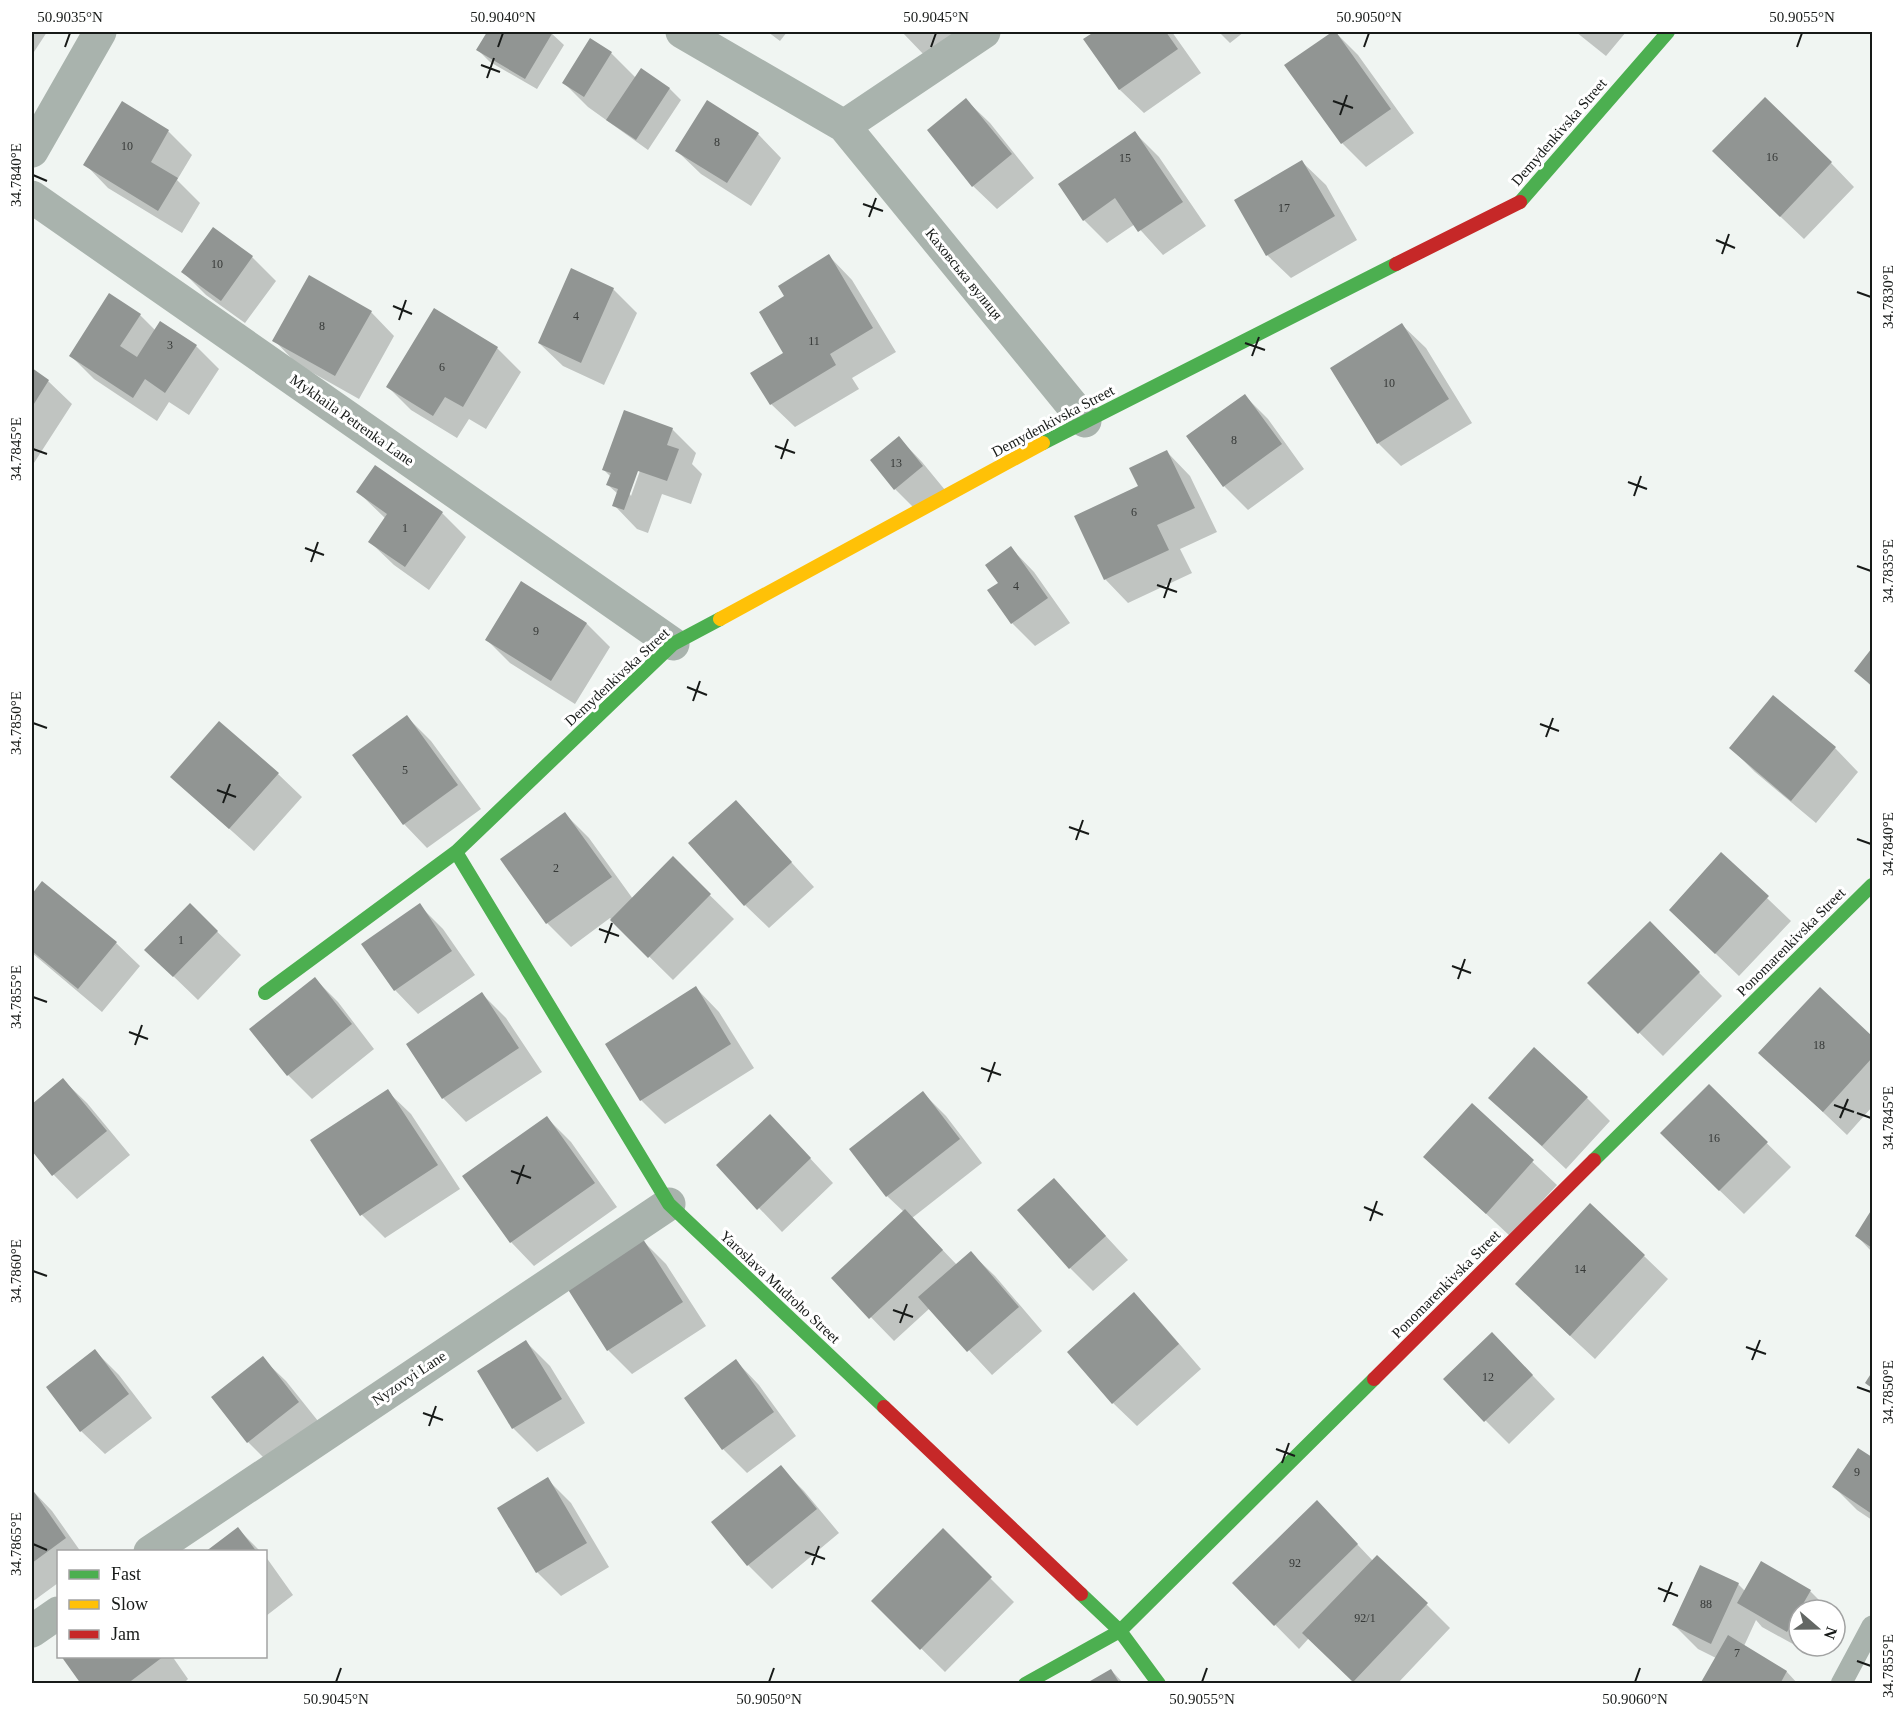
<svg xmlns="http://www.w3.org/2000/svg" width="1904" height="1715" font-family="'Times New Roman',serif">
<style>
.shadow{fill:#0003;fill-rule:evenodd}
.building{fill:#919593}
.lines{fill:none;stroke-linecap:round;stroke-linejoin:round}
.lane{stroke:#a9b3ad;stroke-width:21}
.street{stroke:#a9b3ad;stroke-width:33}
.fast{stroke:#4caf50;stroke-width:14}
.slow{stroke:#ffc107;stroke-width:14}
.jam{stroke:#c62828;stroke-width:14}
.ticks{fill:none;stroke:#171a18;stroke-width:2}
.labels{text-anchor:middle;stroke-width:6;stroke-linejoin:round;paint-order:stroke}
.number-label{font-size:12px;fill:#363937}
.street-label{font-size:15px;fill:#171a18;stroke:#fff}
.neatline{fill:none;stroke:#171a18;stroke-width:2}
.ticks-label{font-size:15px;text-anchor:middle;fill:#171a18}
</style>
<rect width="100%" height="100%" fill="#f0f5f2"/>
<path class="shadow" d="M32,32H47L32,55Z
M489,32H550L564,45L537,89L490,62L478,50Z
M768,32H787L780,41Z
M902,32H963L927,58Z
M1097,32H1172L1201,73L1144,113L1120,90L1085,39Z
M1219,32H1244L1230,43Z
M1335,32L1358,55L1414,133L1366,167L1342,143L1286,66Z
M1576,32H1626L1606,56Z
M611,53L636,78L641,70L670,89L681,100L648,150L588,107L564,83Z
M966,100L990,123L1034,178L997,209L973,186Z
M122,103L168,131L192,155L177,180L200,203L182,233L108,188L85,164Z
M1135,133L1159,157L1206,226L1163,255L1135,224L1107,243L1084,220Z
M758,134L781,158L751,206L701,174L677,151Z
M1302,162L1326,185L1357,240L1291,278L1267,255Z
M1831,163L1854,187L1804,239L1737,175Z
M213,229L252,257L276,281L245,323L206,295L183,272Z
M829,256L852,280L896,352L852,378L859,389L795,427L771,404L785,354L786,297Z
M613,289L637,313L604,385L563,366L539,343Z
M109,295L140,315L155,330L196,346L219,369L189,415L169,402L157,421L94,379L71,356Z
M371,312L394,336L359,399L297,364L274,340Z
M1402,325L1426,348L1472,423L1401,466L1378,443Z
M497,348L521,372L486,429L469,419L457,438L411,410L388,387Z
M32,370L48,381L72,404L32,466Z
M1245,396L1268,419L1304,469L1248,510L1224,486L1188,437Z
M672,429L696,453L692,464L702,474L691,504L662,494L648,533L637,529L614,505L618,494L608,485L611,477L604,470ZM639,464L642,465L631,496L629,493Z
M899,438L922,462L945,490L918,512L895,489Z
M1167,452L1190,476L1217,532L1180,549L1192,573L1128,603L1105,579L1140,487Z
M375,467L442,513L466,537L429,590L394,565L370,542L386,519L358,492Z
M1011,548L1034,572L1070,623L1035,646L1012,623L1000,583Z
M522,584L587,624L610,647L575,704L510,663L487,640Z
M1872,650V687L1856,670Z
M1773,697L1835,748L1858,772L1816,823L1755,772L1731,748Z
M407,717L431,741L481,809L427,848L404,824L354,756Z
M278,774L302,797L254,851L172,777Z
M736,802L814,887L769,928L745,905Z
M565,814L589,838L633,899L673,859L734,919L673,980L610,918L571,947L547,923L502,859Z
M1722,855L1791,921L1739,976L1694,933Z
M42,883L116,943L140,966L102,1012L32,953V897Z
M190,905L241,955L198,1000L170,973Z
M419,905L443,929L475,975L418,1014L395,990Z
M1650,923L1722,996L1663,1056L1589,983Z
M315,979L338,1002L374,1049L312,1099L288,1075L251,1029Z
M696,988L719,1012L754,1068L665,1124L641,1100L607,1045Z
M1820,989L1872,1038V1107L1847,1135L1761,1053Z
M482,994L506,1018L542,1072L466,1122L443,1098Z
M63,1080L87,1103L130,1155L77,1199L54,1175L32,1149V1106Z
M1709,1086L1791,1167L1744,1214L1685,1157Z
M387,1091L411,1114L460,1189L385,1238L362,1215Z
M923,1093L946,1116L982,1163L912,1218L957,1265L971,1253L995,1276L1042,1331L992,1375L930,1308L894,1341L833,1278L904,1212L887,1196Z
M1490,1098H1587L1610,1121L1566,1169Z
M1472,1105L1557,1185L1510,1236L1425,1157Z
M547,1118L571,1142L617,1207L534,1266L511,1242Z
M793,1140L833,1183L782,1232L718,1165Z
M1054,1180L1128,1260L1093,1291L1070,1268Z
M1872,1212V1252L1857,1236Z
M643,1241L666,1264L706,1326L632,1374L608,1350L569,1288Z
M1644,1256L1668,1279L1595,1359L1540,1308Z
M1134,1294L1157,1318L1201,1369L1137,1426L1113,1403Z
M526,1342L550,1366L585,1423L537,1452L513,1428L479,1371Z
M95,1351L119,1375L152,1418L105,1454L81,1431Z
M262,1358L286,1381L322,1426L272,1466L248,1442L213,1398Z
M1516,1358L1555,1399L1509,1444L1485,1420Z
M736,1361L759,1385L796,1436L747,1473L723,1449L686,1398Z
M1859,1450L1872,1459V1520L1857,1510L1834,1487Z
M780,1467L804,1491L839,1533L772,1589L748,1565L713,1523Z
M547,1479L571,1503L609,1567L561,1596L537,1572Z
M32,1490L52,1511L81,1552H58V1583L32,1602Z
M1340,1526L1373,1561L1426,1604L1450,1628L1397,1684H1356L1309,1638L1299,1649L1234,1583Z
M238,1529L261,1552H207Z
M943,1531L1014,1602L945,1672L873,1601Z
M266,1557L293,1595L266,1616Z
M1738,1584L1745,1591H1810L1829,1610H1799V1646H1815L1811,1654L1762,1627L1756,1620L1744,1646L1787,1672L1798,1684H1701L1716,1658L1698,1649L1674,1625Z
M63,1656H172L188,1679L183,1684H83Z
M1111,1670L1124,1684H1088Z"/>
<path class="building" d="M487,32H553L525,79L476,50Z
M1094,32H1166L1178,49L1119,90L1083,39Z
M1332,32H1336L1391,109L1341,144L1284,65Z
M590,38L612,52L584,97L562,83Z
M641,68L670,88L636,140L606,120Z
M1765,97L1832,162L1780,217L1712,151Z
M966,98L1012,154L972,187L927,130Z
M707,100L759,133L727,183L675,151Z
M122,101L169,130L151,162L178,178L158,211L83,165Z
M1135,131L1183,202L1138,232L1115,198L1083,221L1058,184Z
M1302,160L1335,216L1266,256L1234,200Z
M213,227L253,256L221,301L181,272Z
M829,254L873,328L830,354L836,365L770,405L750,373L783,353L759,312L784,296L778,286Z
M571,268L614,288L581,363L538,343Z
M309,275L372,311L335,376L272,341Z
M109,293L141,314L120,346L137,357L160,321L197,345L165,393L145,379L133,398L69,356Z
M434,308L498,347L463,407L445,397L433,416L386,387Z
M1402,323L1449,399L1377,444L1330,368Z
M32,368L49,380L32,407Z
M1245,394L1282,444L1223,487L1186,436Z
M624,410L673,428L667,445L679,449L667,481L638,471L624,510L612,506L618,489L606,485L611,473L602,470Z
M899,436L923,466L894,490L870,460Z
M1167,450L1195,508L1157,525L1169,550L1104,580L1074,516L1138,486L1129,468Z
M375,465L443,512L405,567L368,542L387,514L356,492Z
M1011,546L1048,598L1011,624L987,590L998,583L985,565Z
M521,581L587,623L551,681L485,640Z
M1872,648V686L1854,671Z
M1773,695L1836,747L1791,801L1729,748Z
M407,715L458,785L403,825L352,755Z
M219,721L279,773L229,829L170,777Z
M736,800L792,862L744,906L688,843Z
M565,812L612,877L546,924L500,859Z
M1721,852L1769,896L1715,954L1669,910Z
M673,856L711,894L648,958L610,920Z
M42,881L117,942L78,989L32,951V894Z
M190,903L218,931L173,977L144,950Z
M420,903L452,951L394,991L361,944Z
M1650,921L1700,972L1638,1034L1587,983Z
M315,977L352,1024L287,1076L249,1029Z
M696,986L731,1044L640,1101L605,1044Z
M1820,987L1872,1036V1058L1823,1112L1758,1053Z
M482,992L519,1048L442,1099L406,1044Z
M1534,1047L1588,1097L1542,1146L1488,1098Z
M63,1078L107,1131L52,1176L32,1151V1104Z
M1709,1084L1768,1142L1719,1191L1660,1133Z
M388,1089L438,1165L360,1216L310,1140Z
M923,1091L960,1139L886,1197L849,1149Z
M1472,1103L1534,1160L1486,1214L1423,1157Z
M770,1114L811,1158L757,1210L716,1165Z
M547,1116L595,1183L510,1243L462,1176Z
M1054,1178L1106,1236L1069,1269L1017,1210Z
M1590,1203L1645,1255L1570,1336L1515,1284Z
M905,1209L943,1250L869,1319L831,1278Z
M1872,1209V1248L1855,1236Z
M643,1239L683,1302L607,1351L567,1288Z
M971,1251L1019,1307L967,1352L918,1297Z
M1134,1292L1179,1344L1112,1404L1067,1352Z
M1492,1332L1533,1375L1484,1422L1443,1379Z
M526,1340L562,1399L512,1429L477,1371Z
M95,1349L129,1394L80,1432L46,1387Z
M263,1356L299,1402L247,1443L211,1397Z
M736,1359L774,1412L722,1450L684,1398Z
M1872,1372V1388L1865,1383Z
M1858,1448L1872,1457V1514L1832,1487Z
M781,1465L817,1509L747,1566L711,1522Z
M548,1477L587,1543L536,1573L497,1508Z
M32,1489L66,1538L32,1563Z
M1317,1500L1358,1544L1274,1626L1232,1583Z
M238,1527L257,1552H205Z
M943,1528L992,1577L920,1650L871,1601Z
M1377,1555L1428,1603L1353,1682L1302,1633Z
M1761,1561L1811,1590L1787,1632L1737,1603Z
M1700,1565L1739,1583L1711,1644L1672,1625Z
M1728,1635L1787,1671L1780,1684H1700Z
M61,1656H164L127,1684H81Z
M1111,1669L1120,1684H1085Z"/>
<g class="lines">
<path class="lane" d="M1841,1684L1872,1626"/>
<path class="street" d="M682,32L844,126L1085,421
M844,126L984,32
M32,151L100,32
M32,197L673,644
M150,1552L669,1204
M32,1631L58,1613"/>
<path class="fast" d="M1520,202L1668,32
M1043,443L1396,264
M456,852L669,1204L884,1407
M265,993L456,852L673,644L720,619
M1594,1160L1872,885
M1081,1594L1120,1631L1159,1684
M1025,1684L1120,1631L1374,1379"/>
<path class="slow" d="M720,619L1043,443"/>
<path class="jam" d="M1396,264L1520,202
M1374,1379L1594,1160
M884,1407L1081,1594"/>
</g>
<path class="ticks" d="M65,47L70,33M498,47L503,33M931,47L936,33M1364,47L1369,33M1797,47L1802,33M481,65L500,72M487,78L494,58M1333,101L1353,108M1340,115L1347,95M33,175L47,181M863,204L883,211M869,217L876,198M1716,240L1735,248M1722,254L1729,234M1857,292L1871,297M393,306L412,314M399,320L406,300M1245,343L1265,350M1252,356L1259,337M775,446L795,453M33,449L47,454M781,459L788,439M1628,482L1647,489M1634,496L1641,476M305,548L324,555M311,562L318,542M1857,566L1871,571M1157,585L1177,592M1164,598L1171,578M687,687L707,695M693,701L700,681M33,723L47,728M1540,724L1559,731M1546,737L1553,718M217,790L236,797M223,803L230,784M1069,827L1089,834M1857,839L1871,844M1076,840L1083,820M599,929L619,936M605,943L612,923M1452,966L1471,973M1458,979L1465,959M33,997L47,1002M129,1032L148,1039M135,1045L142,1025M981,1068L1001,1075M988,1082L995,1062M1834,1105L1854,1112M1857,1113L1871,1118M1840,1118L1848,1099M511,1171L531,1178M517,1184L524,1165M1364,1207L1383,1215M1370,1221L1377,1201M33,1271L47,1276M893,1310L913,1317M900,1323L907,1304M1746,1347L1766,1354M1752,1360L1760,1340M1857,1387L1871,1392M423,1413L443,1420M429,1426L436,1406M1276,1449L1295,1456M1282,1463L1289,1443M33,1544L47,1550M805,1552L825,1559M812,1565L819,1546M1658,1588L1678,1596M1664,1602L1672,1582M1857,1661L1871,1666M336,1682L341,1668M769,1682L774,1668M1202,1682L1207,1668M1635,1682L1640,1668"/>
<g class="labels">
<g class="number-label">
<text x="717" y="146">8</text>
<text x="127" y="150">10</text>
<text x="1772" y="161">16</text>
<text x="1125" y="162">15</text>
<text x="1284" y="212">17</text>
<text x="217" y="268">10</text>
<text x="576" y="320">4</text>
<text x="322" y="330">8</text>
<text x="814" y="345">11</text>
<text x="170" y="349">3</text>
<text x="442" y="371">6</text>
<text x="1389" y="387">10</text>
<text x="1234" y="444">8</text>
<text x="896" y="467">13</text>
<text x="1134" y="516">6</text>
<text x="405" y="532">1</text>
<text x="1016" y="590">4</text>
<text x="536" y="635">9</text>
<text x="405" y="774">5</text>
<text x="556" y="872">2</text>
<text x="181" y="944">1</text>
<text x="1819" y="1049">18</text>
<text x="1714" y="1142">16</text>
<text x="1580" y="1273">14</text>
<text x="1488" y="1381">12</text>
<text x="1857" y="1476">9</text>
<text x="1295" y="1567">92</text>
<text x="1706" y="1608">88</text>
<text x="1365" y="1622">92/1</text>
<text x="1737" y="1657">7</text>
</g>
<g class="street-label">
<text transform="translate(1559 132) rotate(-49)" y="5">Demydenkivska Street</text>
<text transform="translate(964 274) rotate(51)" y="5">Каховська вулиця</text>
<text transform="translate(352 420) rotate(35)" y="5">Mykhaila Petrenka Lane</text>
<text transform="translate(1053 421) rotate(-28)" y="5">Demydenkivska Street</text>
<text transform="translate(617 677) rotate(-43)" y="5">Demydenkivska Street</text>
<text transform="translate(1791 942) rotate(-45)" y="5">Ponomarenkivska Street</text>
<text transform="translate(1446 1284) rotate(-45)" y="5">Ponomarenkivska Street</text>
<text transform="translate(780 1287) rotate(43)" y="5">Yaroslava Mudroho Street</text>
<text transform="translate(409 1378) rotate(-34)" y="5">Nyzovyi Lane</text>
</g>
</g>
<rect width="1904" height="1715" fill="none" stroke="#ffffff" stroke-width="66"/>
<rect x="57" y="1550" width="210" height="108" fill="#ffffff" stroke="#a2a3a3" stroke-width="1.5"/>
<rect x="69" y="1570" width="30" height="9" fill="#4caf50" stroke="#a2a3a3" stroke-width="1.5"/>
<text x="111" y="1580" font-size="18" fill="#171a18">Fast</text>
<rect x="69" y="1600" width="30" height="9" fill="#ffc107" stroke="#a2a3a3" stroke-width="1.5"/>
<text x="111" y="1610" font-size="18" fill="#171a18">Slow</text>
<rect x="69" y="1630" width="30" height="9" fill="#c62828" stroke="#a2a3a3" stroke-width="1.5"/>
<text x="111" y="1640" font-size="18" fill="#171a18">Jam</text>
<g transform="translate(1817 1628) rotate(110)"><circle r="28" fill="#ffffff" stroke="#a2a3a3" stroke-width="1.5"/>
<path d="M0-4.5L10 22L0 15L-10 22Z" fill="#636764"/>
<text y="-9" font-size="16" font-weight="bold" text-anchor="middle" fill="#171a18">N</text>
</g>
<rect x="33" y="33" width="1838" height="1649" class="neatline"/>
<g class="ticks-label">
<text x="70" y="22">50.9035°N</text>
<text x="503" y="22">50.9040°N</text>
<text x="936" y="22">50.9045°N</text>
<text x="1369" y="22">50.9050°N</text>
<text x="1802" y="22">50.9055°N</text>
<text transform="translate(16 175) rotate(-90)" y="5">34.7840°E</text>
<text transform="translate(1888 297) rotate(-90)" y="5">34.7830°E</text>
<text transform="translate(16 449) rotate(-90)" y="5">34.7845°E</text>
<text transform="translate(1888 571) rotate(-90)" y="5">34.7835°E</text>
<text transform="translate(16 723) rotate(-90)" y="5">34.7850°E</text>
<text transform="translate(1888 844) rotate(-90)" y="5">34.7840°E</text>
<text transform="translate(16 997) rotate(-90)" y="5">34.7855°E</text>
<text transform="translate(1888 1118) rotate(-90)" y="5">34.7845°E</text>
<text transform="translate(16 1271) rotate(-90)" y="5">34.7860°E</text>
<text transform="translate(1888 1392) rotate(-90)" y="5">34.7850°E</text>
<text transform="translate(16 1544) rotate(-90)" y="5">34.7865°E</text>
<text transform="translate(1888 1666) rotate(-90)" y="5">34.7855°E</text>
<text x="336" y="1704">50.9045°N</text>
<text x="769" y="1704">50.9050°N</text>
<text x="1202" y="1704">50.9055°N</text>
<text x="1635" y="1704">50.9060°N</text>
</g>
</svg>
